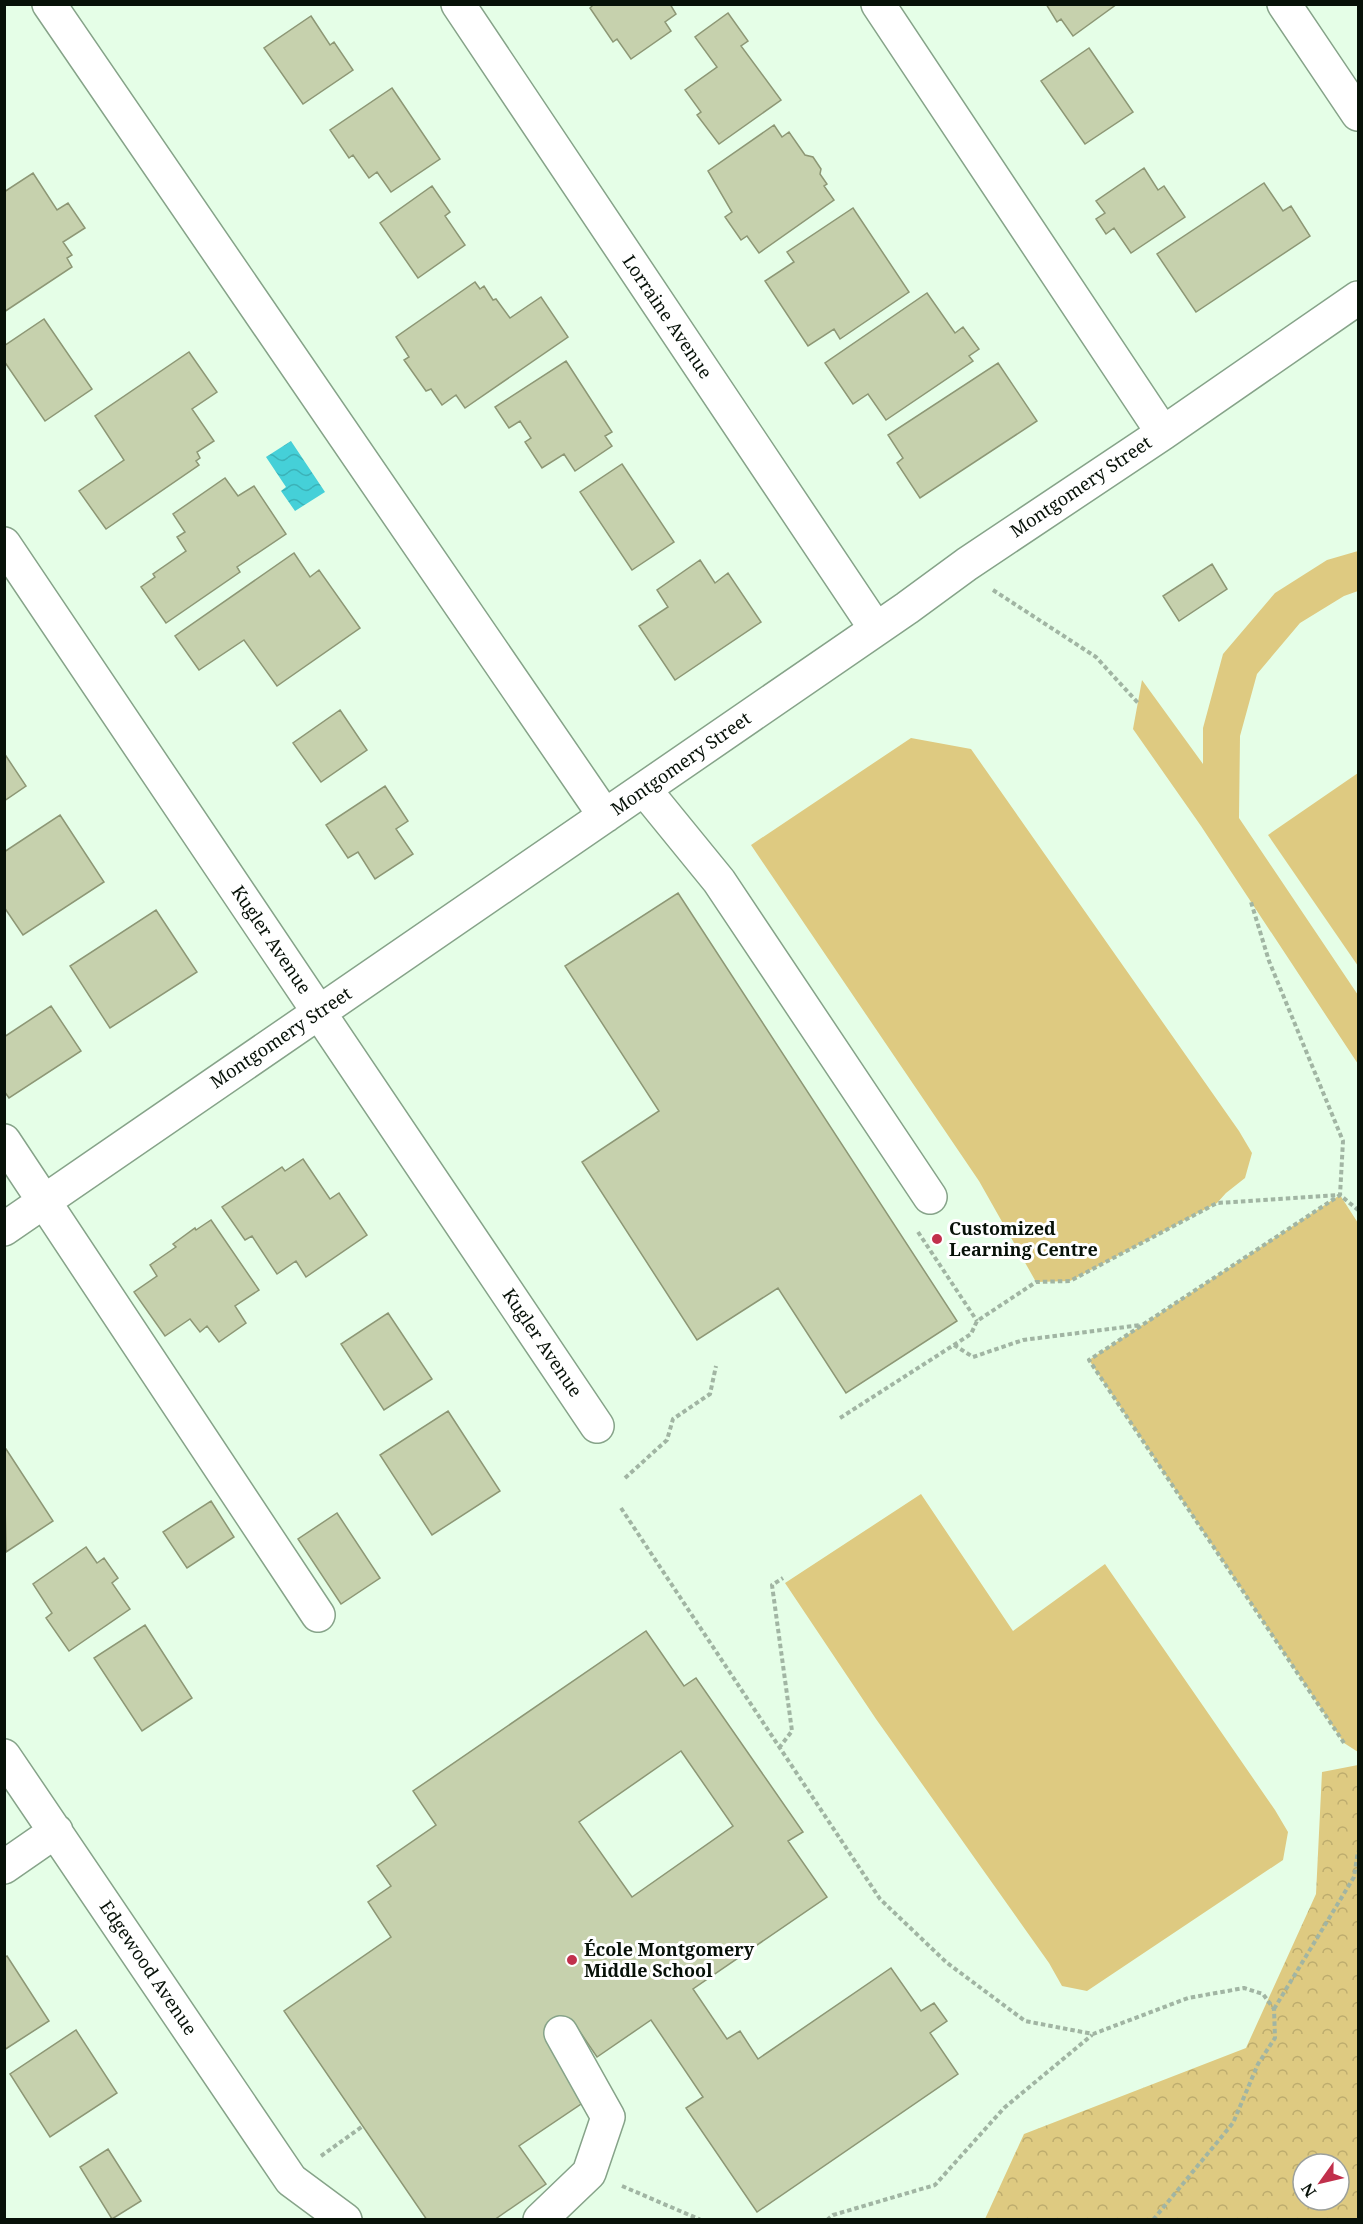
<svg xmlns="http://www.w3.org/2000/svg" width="1363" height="2224" font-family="'Noto Serif',serif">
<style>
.forest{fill:url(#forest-crowns);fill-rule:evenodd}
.pitch{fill:#deca81}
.water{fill:url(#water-waves)}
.building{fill:#c6d1ad;stroke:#8d9775;stroke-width:1.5;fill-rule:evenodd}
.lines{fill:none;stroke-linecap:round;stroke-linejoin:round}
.minor-casing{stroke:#86a389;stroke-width:36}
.path{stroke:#a1b5a3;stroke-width:4;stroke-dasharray:4.5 3;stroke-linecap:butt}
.minor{stroke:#fff;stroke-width:33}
.poi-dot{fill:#c1304c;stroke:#fff;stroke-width:2}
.labels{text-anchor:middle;stroke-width:6;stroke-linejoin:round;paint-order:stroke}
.street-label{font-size:18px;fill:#071108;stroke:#fff}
.poi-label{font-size:18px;font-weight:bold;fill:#071108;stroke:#fff;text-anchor:start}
</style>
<defs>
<pattern id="forest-crowns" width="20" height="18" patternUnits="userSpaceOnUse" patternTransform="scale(1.5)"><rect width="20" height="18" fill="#deca81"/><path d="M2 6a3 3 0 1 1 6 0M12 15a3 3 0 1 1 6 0" fill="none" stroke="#bdac6e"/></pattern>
<pattern id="water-waves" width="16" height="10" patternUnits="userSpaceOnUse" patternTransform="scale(1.5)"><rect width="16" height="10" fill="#45d0d8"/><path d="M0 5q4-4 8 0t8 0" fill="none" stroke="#3bb2b8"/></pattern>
</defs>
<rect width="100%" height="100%" fill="#e5fee7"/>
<path class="forest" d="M1358,1765V2219H985L1024,2134L1246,2048L1316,1894L1322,1772ZM1303,2164H1339V2200H1303Z"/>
<path class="pitch" d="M1358,551V591L1344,596L1300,623L1257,674L1240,736L1239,818L1358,995V1064L1201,826L1133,729L1142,680L1203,764V728L1223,654L1275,593L1327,560Z
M911,738L971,749L1239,1131L1252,1153L1245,1178L1226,1193L1217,1203L1070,1281L1036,1282L979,1181L751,845Z
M1358,773V966L1268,835Z
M1340,1195L1358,1223V1752L1344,1743L1089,1360Z
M921,1494L1013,1631L1105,1564L1275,1810L1288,1832L1283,1860L1087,1991L1062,1986L1049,1963L876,1719L785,1583Z"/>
<path class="water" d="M291,441L325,492L295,511L281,491L286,487L266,457Z"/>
<path class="building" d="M594,4H670L676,14L665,22L671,31L631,59L617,39L613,42L590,8Z
M1046,4H1117L1073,36L1061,19L1057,22Z
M728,13L748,41L741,46L781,100L719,144L697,115L701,112L685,90L717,67L695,37Z
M311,16L330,45L334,42L353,70L303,104L264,48Z
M1089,48L1133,112L1085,144L1041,81Z
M392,88L440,159L391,192L377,172L369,178L353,155L349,158L330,130Z
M774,125L782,137L789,132L805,155L813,157L821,169L820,174L827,184L824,186L834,200L759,253L747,236L741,240L725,217L732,212L708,171Z
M1144,168L1158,190L1164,186L1185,217L1131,253L1114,228L1106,234L1096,219L1105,213L1096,201Z
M33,173L57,210L68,203L85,228L63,242L72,255L67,258L72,267L4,312V192Z
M1264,183L1283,211L1291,206L1310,236L1196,312L1157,254Z
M432,186L450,212L445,216L465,245L418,278L380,223Z
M853,208L909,292L840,339L834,329L808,346L765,281L794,262L787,252Z
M475,282L480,289L484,286L493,300L496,299L510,318L541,297L568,337L465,408L456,395L442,405L431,389L426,391L404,360L409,357L396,337Z
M927,293L955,333L963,327L979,349L969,356L973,361L886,420L868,394L853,404L825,363Z
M44,319L92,389L45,421L4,361V346Z
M189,352L217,392L192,409L214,441L197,452L200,458L196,461L199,465L106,529L79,491L124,460L95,416Z
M566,361L612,432L605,436L612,446L575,471L564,454L542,468L525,442L531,438L520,421L509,428L495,407Z
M998,363L1037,421L920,498L897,463L903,458L888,435Z
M622,464L674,542L632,570L580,492Z
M225,478L238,496L254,486L286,534L237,567L240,572L166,623L141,587L155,577L153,574L186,551L177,537L185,532L173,514Z
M294,553L310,577L319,570L360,628L277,686L244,640L199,670L175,636Z
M700,560L715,583L728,573L761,622L675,680L639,626L668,607L657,590Z
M1212,564L1227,589L1179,621L1163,596Z
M340,710L367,750L321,782L293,743Z
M4,753L26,786L4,801Z
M385,786L408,821L396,829L413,854L375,879L358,852L348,858L326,825Z
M60,815L104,882L23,935L4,907V852Z
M678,893L957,1321L846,1393L778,1288L697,1340L582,1162L659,1111L565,966Z
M156,910L197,972L110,1028L70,966Z
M51,1006L81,1051L9,1098L4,1091V1037Z
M303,1159L330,1199L339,1193L367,1235L306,1277L296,1261L277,1274L252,1236L245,1240L222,1207L282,1167L285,1171Z
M211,1220L259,1290L235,1306L246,1323L219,1342L207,1326L200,1332L190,1319L165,1336L134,1292L157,1276L150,1265L176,1247L173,1244L195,1228L196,1230Z
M388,1313L432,1379L384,1410L341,1344Z
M448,1411L500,1491L432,1535L380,1455Z
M6,1449L53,1521L6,1552L4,1450Z
M211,1501L234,1537L187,1568L163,1532Z
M337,1513L380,1578L341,1604L298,1539Z
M86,1547L97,1563L104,1558L118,1578L112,1583L130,1609L69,1651L46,1618L52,1613L33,1584Z
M145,1625L192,1698L142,1731L94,1658Z
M646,1631L684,1686L696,1678L803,1832L788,1841L827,1897L693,1989L727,2039L740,2031L758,2059L891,1968L921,2011L934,2003L947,2021L930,2033L958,2074L757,2212L686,2108L703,2097L651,2020L597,2057L574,2023L547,2042L587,2100L519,2146L546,2184L494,2220H427L284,2011L391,1937L368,1902L391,1886L377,1866L436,1825L413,1791ZM681,1751L733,1826L632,1897L579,1822Z
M7,1956L49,2021L4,2050V1958Z
M76,2030L117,2093L50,2137L10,2074Z
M108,2149L141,2201L112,2219L80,2167Z"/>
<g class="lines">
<defs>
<path id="minor" d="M49,4L605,816
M458,4L876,629
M878,4L1163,433
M1284,4L1358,114
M4,544L597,1426
M644,789L719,881L930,1197
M4,1141L318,1615
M4,1229L907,608L967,564L1163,433L1358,298
M4,1756L291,2180L345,2220
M4,1867L56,1831
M540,2220L589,2173L608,2117L561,2033"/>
</defs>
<use href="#minor" class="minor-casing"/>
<path class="path" d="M993,590L1096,657L1138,703
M918,1232L977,1321
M954,1345L973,1357L1023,1340L1141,1325
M840,1418L971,1334L977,1321L1036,1282L1070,1281L1217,1203L1340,1195L1343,1141L1269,961L1251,902
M625,1478L667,1440L673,1419L710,1394L716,1366
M621,1508L880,1899L946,1962L1025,2021L1093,2034L1188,1998L1244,1988L1263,1994L1274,2009L1275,2038L1258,2064L1233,2123L1153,2220
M1344,1743L1089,1360L1340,1195L1358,1210
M779,1748L792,1731L772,1585L783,1578
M1274,2009L1354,1877L1358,1851
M321,2156L363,2126
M622,2186L701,2220
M827,2220L833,2215L935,2185L1004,2108L1092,2035"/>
<use href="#minor" class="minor"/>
</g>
<g class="poi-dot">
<circle cx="937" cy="1239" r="6"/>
<circle cx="572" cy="1960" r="6"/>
</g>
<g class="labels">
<g class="street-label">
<text transform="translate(667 317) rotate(56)" y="6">Lorraine Avenue</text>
<text transform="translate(1081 487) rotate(-34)" y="6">Montgomery Street</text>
<text transform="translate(681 764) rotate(-35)" y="6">Montgomery Street</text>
<text transform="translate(271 940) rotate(56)" y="6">Kugler Avenue</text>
<text transform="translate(281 1038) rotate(-34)" y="6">Montgomery Street</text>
<text transform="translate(542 1343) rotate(56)" y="6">Kugler Avenue</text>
<text transform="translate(148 1968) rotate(56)" y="6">Edgewood Avenue</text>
</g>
<g class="poi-label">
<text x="949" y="1235">Customized<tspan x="949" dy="21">Learning Centre</tspan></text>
<text x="584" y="1956">École Montgomery<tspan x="584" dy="21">Middle School</tspan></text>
</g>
</g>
<rect width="1363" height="2224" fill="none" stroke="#071108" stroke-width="12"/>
<g transform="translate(1321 2182) rotate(236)"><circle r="28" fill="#ffffff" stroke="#9ca09c" stroke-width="1.5"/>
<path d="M0-4.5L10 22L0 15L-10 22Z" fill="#c1304c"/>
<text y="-9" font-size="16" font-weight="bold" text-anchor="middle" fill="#071108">N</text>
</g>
</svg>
